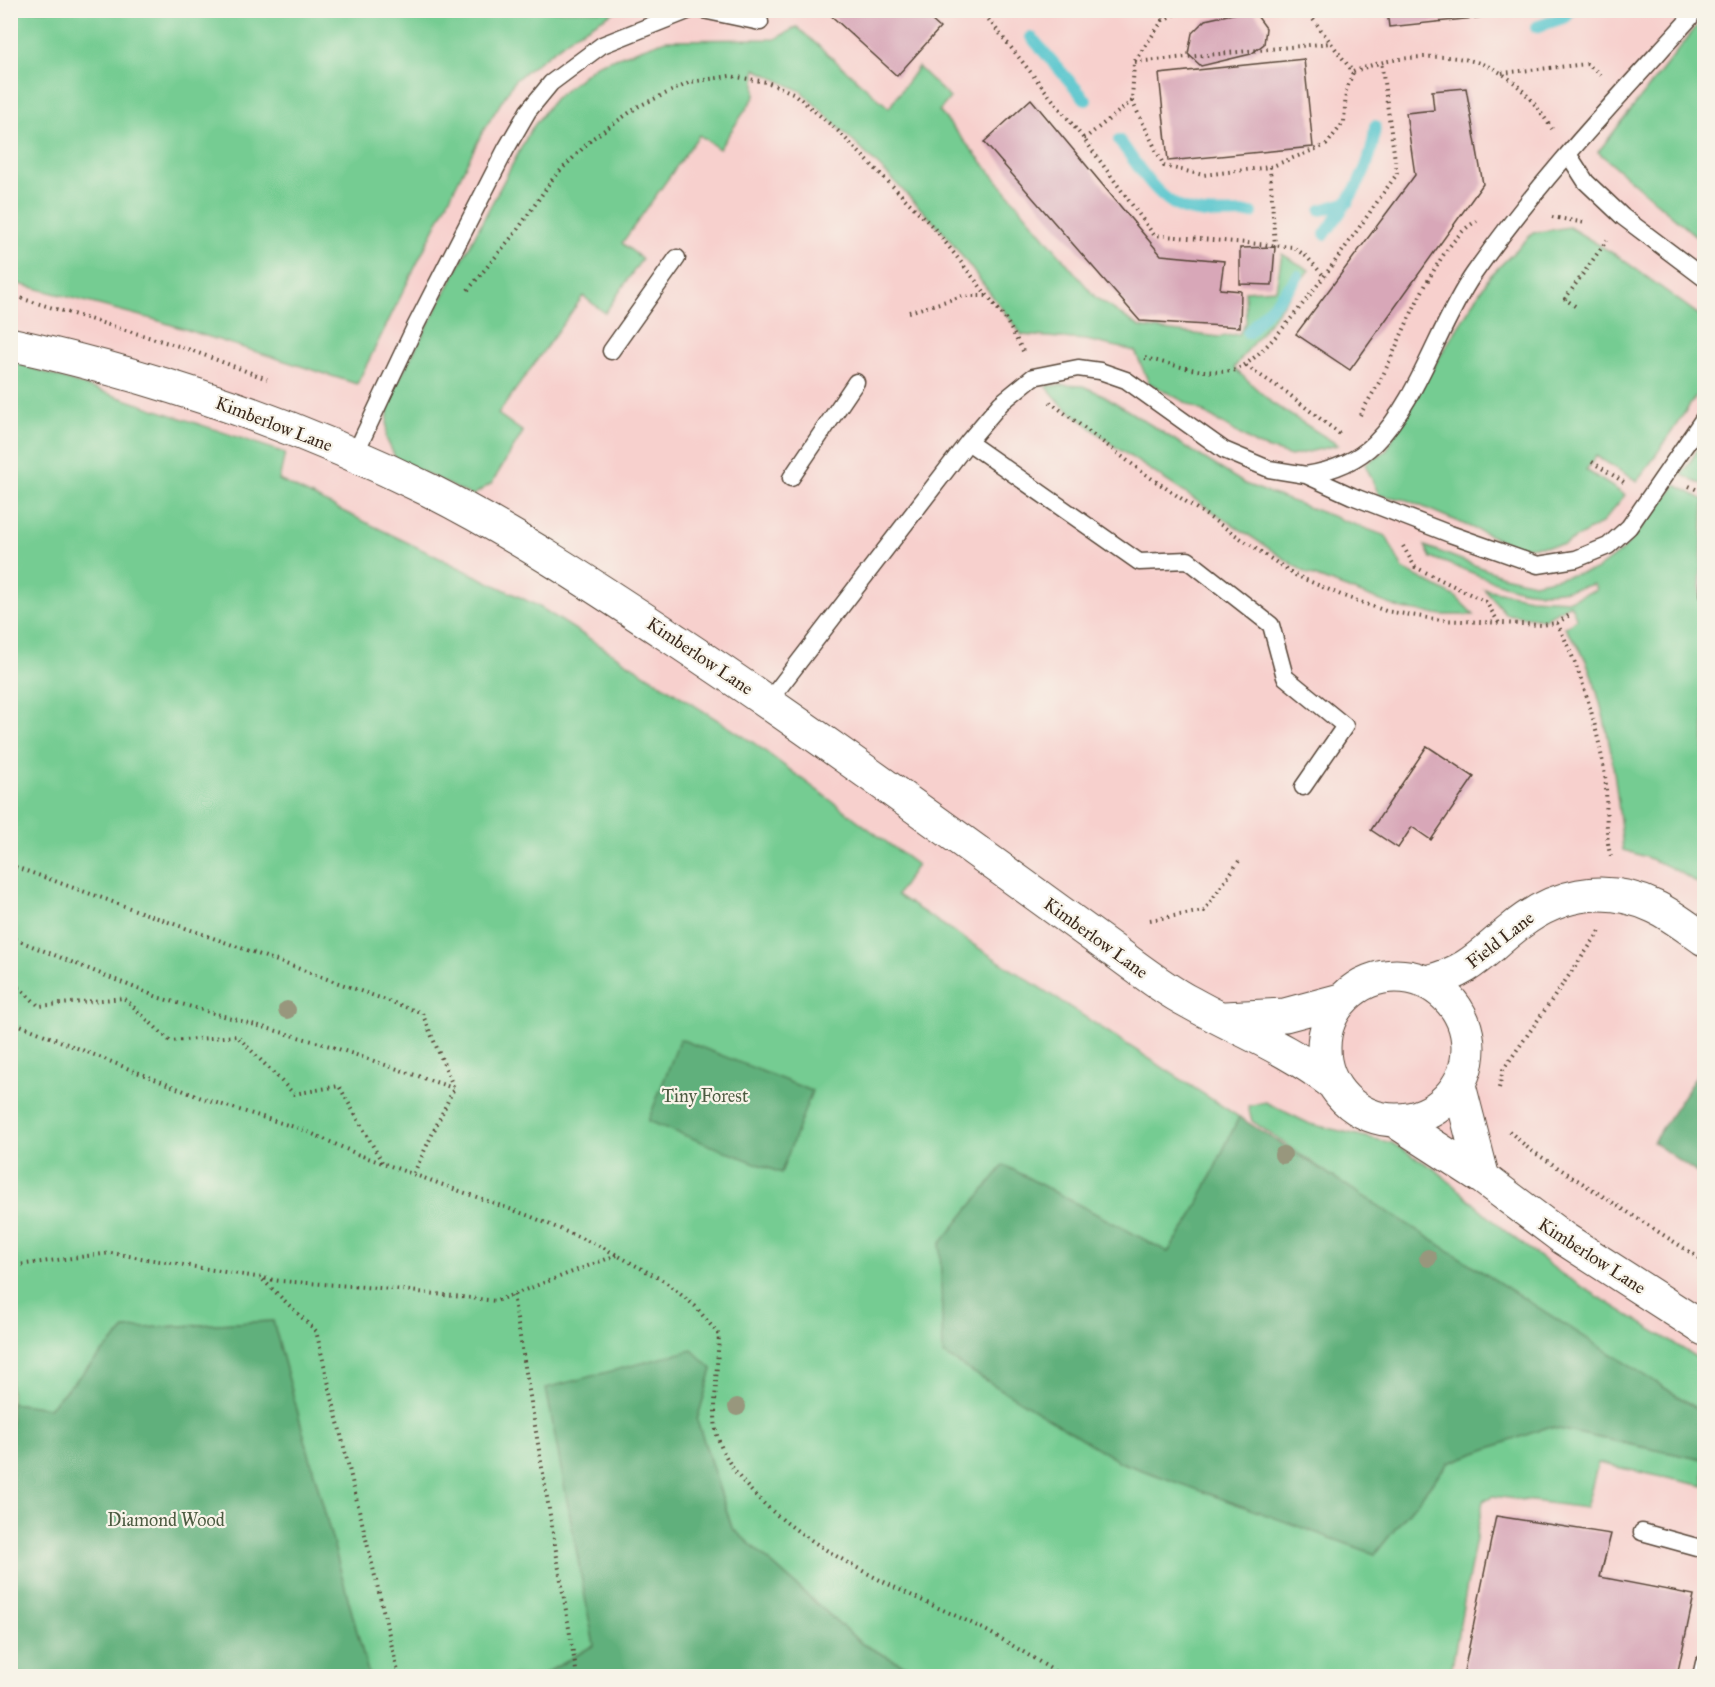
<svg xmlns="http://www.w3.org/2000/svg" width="1715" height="1687" font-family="'IM FELL Great Primer',serif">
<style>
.built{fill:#f7d0cd}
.green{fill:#75cc92;stroke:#587b58;stroke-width:1.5}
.forest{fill:#60b07c;stroke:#4e6d4d;stroke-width:1.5}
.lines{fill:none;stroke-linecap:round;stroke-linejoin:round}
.stream{stroke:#59c6ce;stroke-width:12}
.building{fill:#d8a7b8}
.lane-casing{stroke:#574537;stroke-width:19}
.street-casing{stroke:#574537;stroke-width:35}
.path{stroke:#574537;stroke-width:4;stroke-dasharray:1.5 4.5;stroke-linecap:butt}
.lane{stroke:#fff;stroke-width:16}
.street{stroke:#fff;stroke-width:33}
.tree{fill:#98977d}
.labels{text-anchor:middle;stroke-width:4.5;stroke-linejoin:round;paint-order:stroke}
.street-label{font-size:18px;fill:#3b2a1e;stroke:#f7f3e8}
.park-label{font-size:18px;fill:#4c5b41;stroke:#f7f3e8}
</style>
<rect width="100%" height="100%" fill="#f7f3e8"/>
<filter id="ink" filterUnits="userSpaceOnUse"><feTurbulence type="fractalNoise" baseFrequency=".0167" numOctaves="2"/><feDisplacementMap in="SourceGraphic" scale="12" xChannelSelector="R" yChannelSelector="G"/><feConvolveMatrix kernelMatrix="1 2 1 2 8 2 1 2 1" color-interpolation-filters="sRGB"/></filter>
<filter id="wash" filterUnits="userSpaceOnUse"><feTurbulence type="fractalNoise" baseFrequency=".008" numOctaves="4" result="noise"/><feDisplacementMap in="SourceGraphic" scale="24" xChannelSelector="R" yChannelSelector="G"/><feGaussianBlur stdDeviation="1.35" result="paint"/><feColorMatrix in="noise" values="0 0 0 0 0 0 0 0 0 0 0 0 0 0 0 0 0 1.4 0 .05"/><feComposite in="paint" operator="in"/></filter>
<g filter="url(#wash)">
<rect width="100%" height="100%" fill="#f4e1c6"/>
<path class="built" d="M10,11H1704V1413L1438,1246L897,895L11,910Z
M1598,1463L1704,1486V1676H1450L1483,1501L1493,1496L1586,1508Z"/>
<path class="green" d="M10,11L11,10L616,11L574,35L515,80L483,131L357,384L156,320L11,282Z
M1704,17V243L1598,152Z
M797,27L889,108L918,67L950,98L939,111L1096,298L1140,327L1219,337L1239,334L1246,322L1245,291L1276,289L1282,254L1309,270L1234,368L1273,404L1338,445L1291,456L1257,445L1200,410L1149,383L1135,351L1086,340L1022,335L945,234L890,177L801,91L755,69V96L719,149L699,135L622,243L642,259L605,313L583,296L498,414L523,432L492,483L472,496L396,459L386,438L389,399L530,131L554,99L596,65L666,40L775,39Z
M1569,227L1619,257L1699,315L1704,323V384L1645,471L1637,481L1596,456L1586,470L1625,495L1602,523L1564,545L1517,547L1407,500L1379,495L1365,464L1387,450L1402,417L1490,276L1533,233Z
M11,361L285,453L279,480L538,606L754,743L917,865L897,895L1239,1117L1190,1220L1168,1252L1375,1554L1448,1463L1548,1427L1704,1460V1486L1598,1463L1586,1508L1493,1496L1483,1501L1450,1676H926L862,1644L732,1528L697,1420L712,1369L547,1388L594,1645L541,1676H369L273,1321L125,1329L49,1408L11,1403Z
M1064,385L1083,386L1103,395L1245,484L1386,536L1403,569L1456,597L1474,615H1443L1402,609L1306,573L1114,446L1062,405L1046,386Z
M1704,439V485L1682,475Z
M1676,485L1704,500L1700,594L1704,634V887C1676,869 1656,859 1623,850C1617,788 1610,722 1587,663C1582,650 1572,638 1565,627L1577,619L1570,604L1544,619L1506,614L1484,589L1530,598L1569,600L1596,590L1594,584C1518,606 1498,578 1431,558L1425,546L1503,576L1534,583L1596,570L1623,550Z
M1265,1102L1310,1124L1392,1143L1435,1169L1504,1230L1563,1275L1704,1362V1413L1358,1194L1252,1121L1248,1106Z"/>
<path class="forest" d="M680,1039L812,1091L781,1173L648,1121Z
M1704,1064V1178L1653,1142Z
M1239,1117L1704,1413V1460L1548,1427L1448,1463L1375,1554L1120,1462L943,1354L940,1244L1004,1165L1168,1252L1190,1220Z
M273,1321L369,1676H11V1403L49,1408L125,1329Z
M692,1350L712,1369L697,1420L732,1528L862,1644L926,1676H541L594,1645L546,1388Z"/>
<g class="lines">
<path class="stream" d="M1536,27L1566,17L1570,10
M1031,37L1086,100
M1119,140C1135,161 1151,190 1174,204C1194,217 1228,213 1252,213
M1321,210L1348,202
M1325,234C1349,200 1373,169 1375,126
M1248,333C1263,312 1283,298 1298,276"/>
</g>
<g id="blocks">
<path class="building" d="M825,10H920L940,28L897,76Z
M1387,10H1521V13L1389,27Z
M1237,13H1255L1266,28L1264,44L1251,54L1201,66L1188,54L1192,33L1205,20Z
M1304,59L1313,147L1168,161L1159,74Z
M1466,88L1483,184L1350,370L1296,334L1415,175L1406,113L1434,110L1432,91Z
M1031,99L1161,255L1224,261L1220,289L1241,291L1240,327L1140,321L984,142Z
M1275,247L1272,285L1240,284V248Z
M1703,529H1704L1703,623L1700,594Z
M1427,746L1474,777L1431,840L1412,827L1398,848L1371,830Z
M1496,1516L1611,1534L1600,1577L1694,1595L1677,1676L1618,1674V1676H1463Z"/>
</g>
</g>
<g filter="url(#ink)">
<use href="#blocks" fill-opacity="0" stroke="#574537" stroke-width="1.5"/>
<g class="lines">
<defs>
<path id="lane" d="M703,10L760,22
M1568,154L1586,182L1623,217L1704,278
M611,351L677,258
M968,442L1139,562L1188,560L1271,625L1285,677L1345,726L1303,787
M354,456L415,327L506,149L528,111L551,83L602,45L690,10
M1306,475C1331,471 1356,462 1375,443C1419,399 1438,326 1473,275C1537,183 1615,101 1690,18
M791,478L856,382
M768,702L968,442L1001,403L1033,377L1078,368L1100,371L1126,380L1224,450L1269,469L1306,475L1352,496L1450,534L1538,565L1576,559L1608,546L1629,527L1704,418
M1642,1532L1704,1549
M1701,1676L1704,1663"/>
<path id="street" d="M10,344C155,376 296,424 429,490C516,534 597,588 677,641C829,742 974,850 1121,956C1144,973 1166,990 1191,1003C1239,1030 1287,1048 1331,1082
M1324 1048a72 72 0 1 1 144 0a72 72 0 1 1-144 0Z
M1427,982C1469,971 1479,956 1511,930C1552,895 1603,882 1655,907C1672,915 1688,928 1704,939
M1225,1018L1285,1015L1341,1000
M1459,1085L1483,1178
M1395,1121L1483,1178L1563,1238L1704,1329"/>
</defs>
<use href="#lane" class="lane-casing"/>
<use href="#street" class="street-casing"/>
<path class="path" d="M981,10L1084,139L1154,235L1293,247L1307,257L1323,275
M1155,10L1163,20L1183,10
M1306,10L1353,72C1377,62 1398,58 1424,57C1488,54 1518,76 1552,129
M1163,20L1134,62L1132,101L1164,166L1203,175L1270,167L1326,145L1344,122L1346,91L1353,72
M1135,62L1331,43
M1502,73L1587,64L1601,75
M1084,139L1132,101
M1270,167L1275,247
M1552,217L1586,223
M468,290L516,232L554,177L593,138L639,106L691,82L730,76L767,82L793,93L837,130L934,228L1005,318L1024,353
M10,295L188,349L267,379
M1575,306L1565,299L1607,240
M909,312L963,296H986
M1145,358C1171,364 1203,375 1231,371C1269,366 1370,210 1397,174L1381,61
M1246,366L1286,392L1341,435
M1050,402L1145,474L1295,575L1341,595L1386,611L1441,620L1542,625L1557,623C1581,670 1597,724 1605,776C1608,795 1604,845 1612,858
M1360,415C1367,402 1376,389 1383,375C1402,336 1439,239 1477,221
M1592,462L1627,484
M1689,486L1704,493
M1403,546L1415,567L1486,602L1499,623
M1557,623L1571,614
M10,865L422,1013L454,1088L413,1175
M1150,920L1204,911L1239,861
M10,937L160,998L330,1046L453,1088
M10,979L39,1006L124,998L170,1041L237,1036L294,1094L339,1086L382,1162
M10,1021L204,1099L304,1130L357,1154L532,1217L604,1248L664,1281L695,1306L719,1335C718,1356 712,1417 717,1435C742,1521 887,1585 963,1619C997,1635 1030,1656 1062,1676
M1499,1088L1503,1070L1600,931
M1509,1131L1529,1149L1704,1261
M10,1266L111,1253L280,1281L393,1289L496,1301L617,1255
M263,1280L316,1331L399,1676
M513,1295L577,1676"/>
<use href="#lane" class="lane"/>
<use href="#street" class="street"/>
</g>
<g class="tree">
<circle cx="287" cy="1010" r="9"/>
<circle cx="1283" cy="1155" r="9"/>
<circle cx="1428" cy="1258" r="9"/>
<circle cx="737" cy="1407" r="9"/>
</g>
</g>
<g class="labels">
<g class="street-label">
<text transform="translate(274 424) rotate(21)" y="6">Kimberlow Lane</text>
<text transform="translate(700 656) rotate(34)" y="6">Kimberlow Lane</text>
<text transform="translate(1096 938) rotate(36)" y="6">Kimberlow Lane</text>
<text transform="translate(1500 940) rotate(-38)" y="6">Field Lane</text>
<text transform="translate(1592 1256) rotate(33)" y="6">Kimberlow Lane</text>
</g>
<g class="park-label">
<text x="705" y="1102">Tiny Forest</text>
<text x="166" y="1526">Diamond Wood</text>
</g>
</g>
<rect width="1715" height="1687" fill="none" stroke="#f7f3e8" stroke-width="36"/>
</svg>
